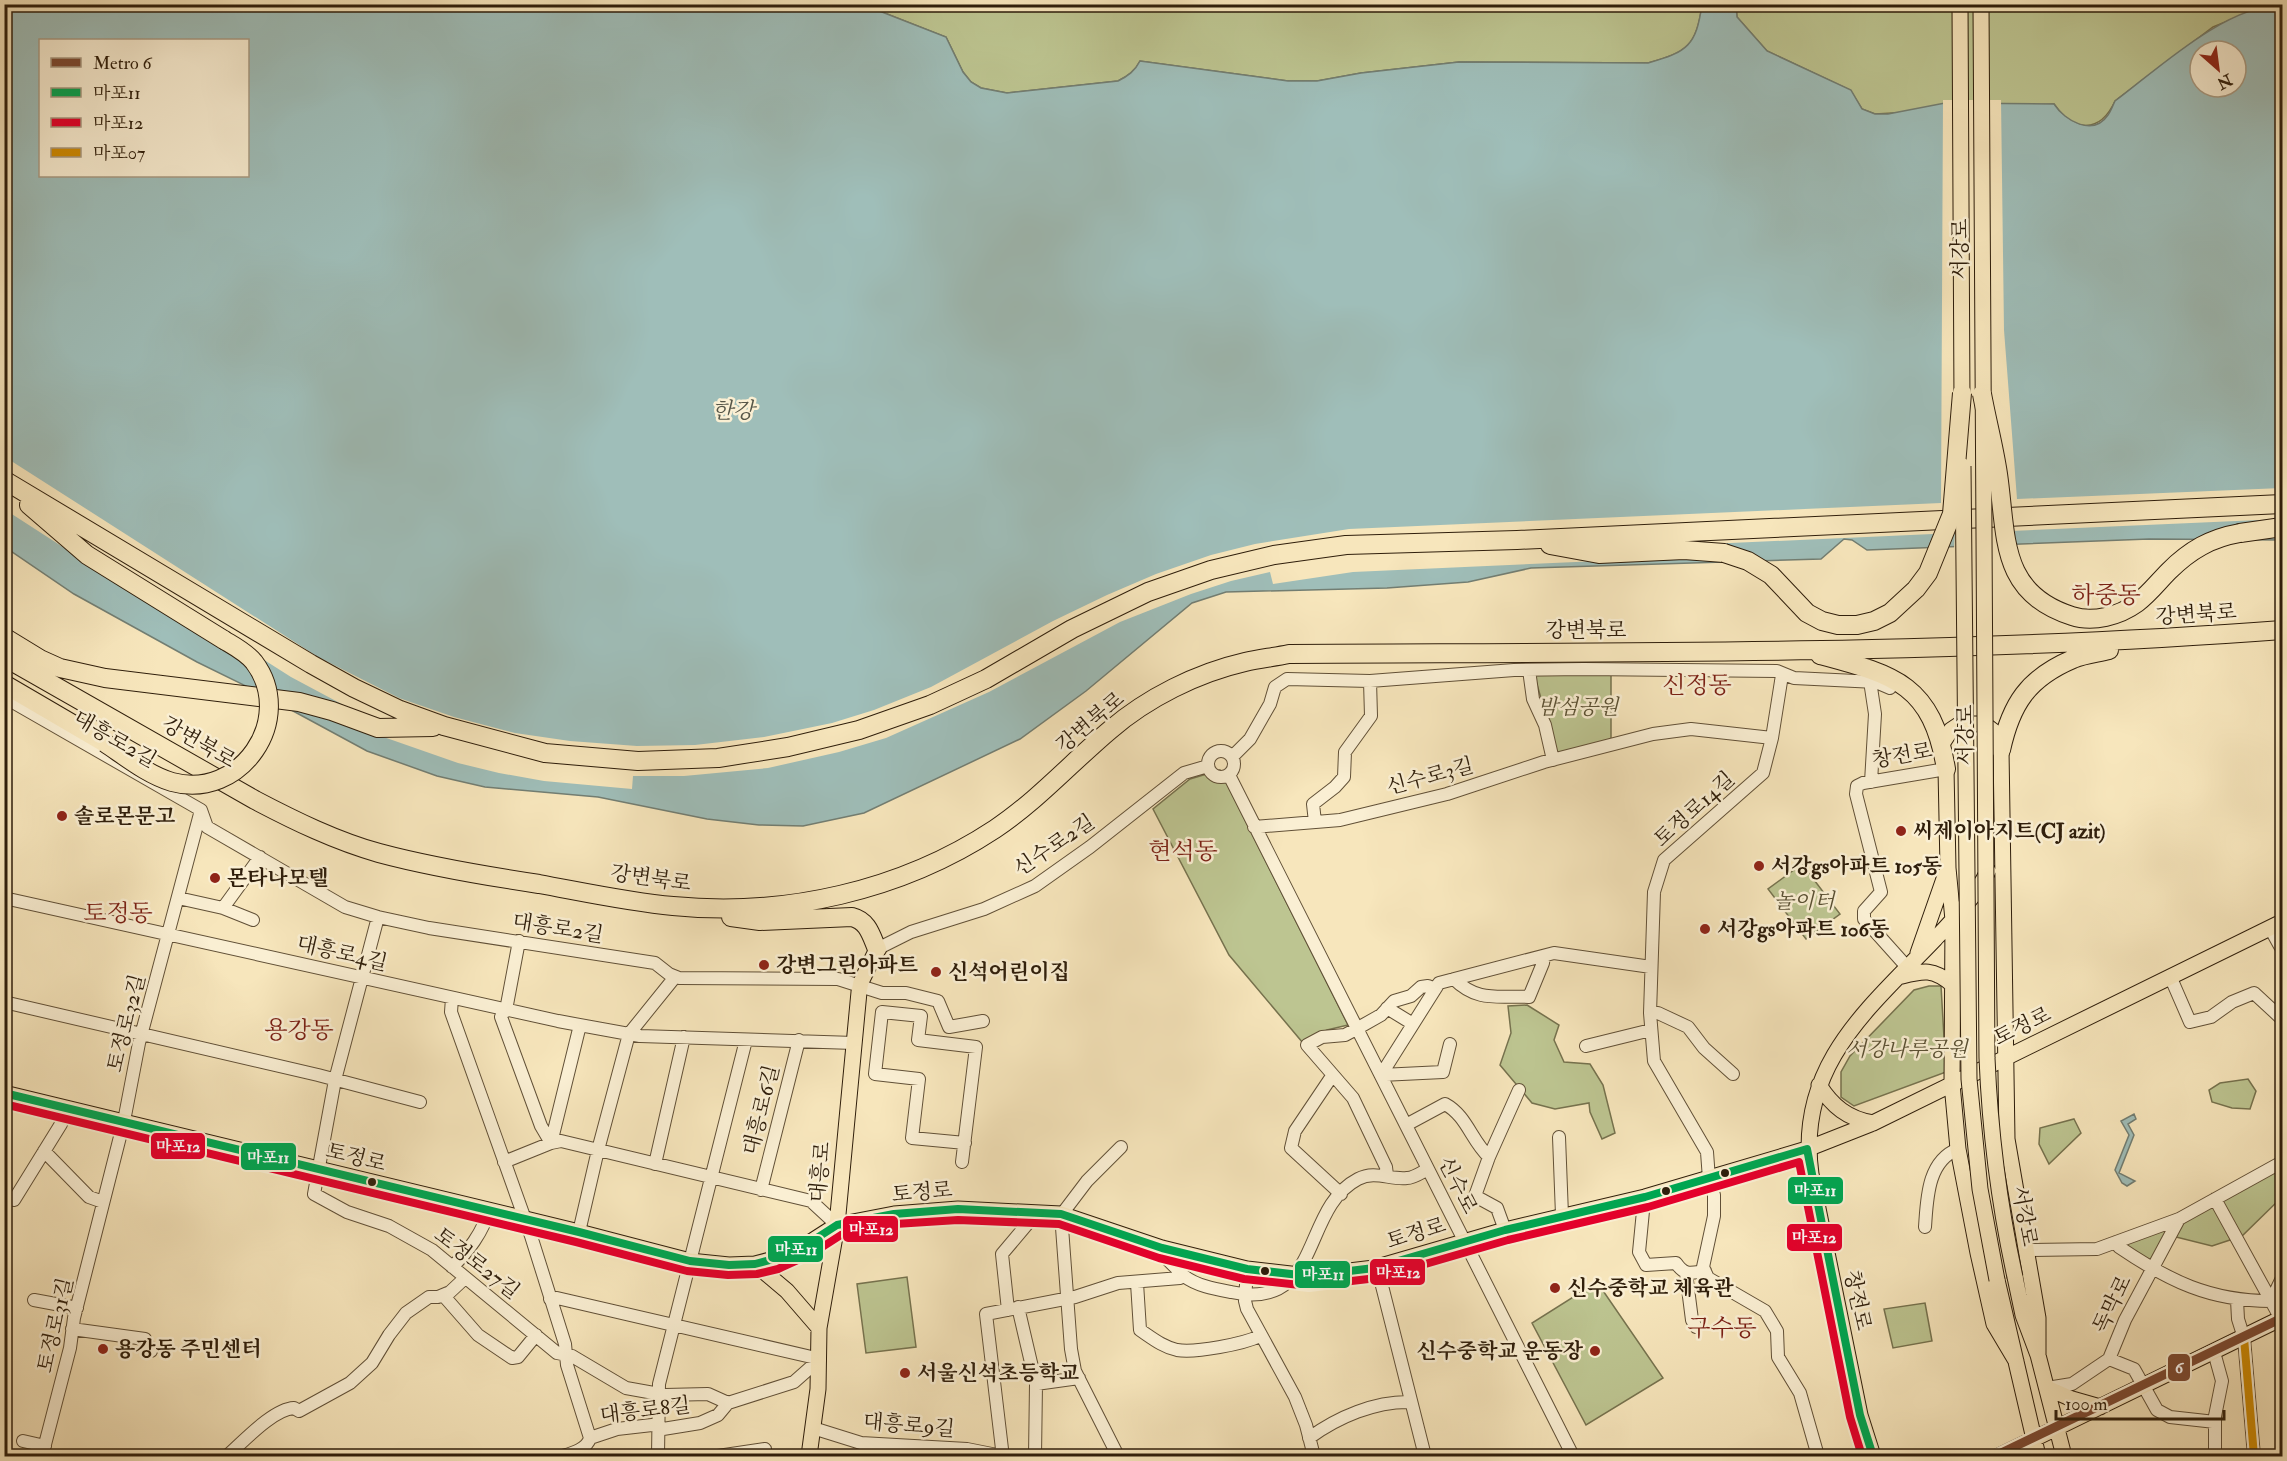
<svg xmlns="http://www.w3.org/2000/svg" width="2287" height="1461" font-family="'IM FELL Double Pica','Noto Serif KR',serif">
<style>
.green{fill:#bdc591;stroke:#76724e;stroke-width:1.5}
.water{fill:#9fbeb9;stroke:#727e73;stroke-width:1.5;fill-rule:evenodd}
.pier{fill:#f7e6bc}
.lines{fill:none;stroke-linecap:round;stroke-linejoin:round}
.minor-casing{stroke:#615037;stroke-width:14}
.major-casing{stroke:#2f1e0b;stroke-width:17}
.highway-casing{stroke:#2f1e0b;stroke-width:20}
.minor{stroke:#faefd3;stroke-width:12}
.major{stroke:#f7e6bc;stroke-width:15}
.highway{stroke:#f7e6bc;stroke-width:18}
.major-bridge-casing{stroke:#2f1e0b;stroke-width:17;stroke-linecap:butt}
.highway-bridge-casing{stroke:#2f1e0b;stroke-width:20;stroke-linecap:butt}
.major-bridge{stroke:#f7e6bc;stroke-width:15}
.highway-bridge{stroke:#f7e6bc;stroke-width:18}
.bus-1-casing{stroke:#faefd3;stroke-width:12}
.bus-2-casing{stroke:#faefd3;stroke-width:12}
.bus-3-casing{stroke:#faefd3;stroke-width:12}
.bus-1{stroke:#00a651;stroke-width:8}
.bus-2{stroke:#e4002b;stroke-width:8}
.bus-3{stroke:#cf8b02;stroke-width:8}
.metro-1-casing{stroke:#faefd3;stroke-width:14}
.metro-1{stroke:#7c4932;stroke-width:9}
.poi-dot{fill:#8f2418;stroke:#faefd3;stroke-width:2}
.bus-dot{fill:#2f1e0b;stroke:#faefd3;stroke-width:2}
.labels{text-anchor:middle;stroke-width:5;stroke-linejoin:round;paint-order:stroke}
.street-label{font-size:21px;fill:#2f1e0b;stroke:#faefd3}
.park-label{font-size:21px;font-style:italic;fill:#5a5033;stroke:#faefd3}
.poi-label{font-size:21px;font-weight:bold;fill:#2f1e0b;stroke:#faefd3;text-anchor:start}
.water-label{font-size:22px;font-style:italic;fill:#565648;stroke:#faefd3}
.quarter-label{font-size:24px;fill:#7a1f14;stroke:#faefd3}
.line-badge{stroke:#faefd3;stroke-width:2}
.badge-label{font-size:16px;text-anchor:middle;font-weight:bold;fill:#fff}
</style>
<rect width="100%" height="100%" fill="#f7e6bc"/>
<filter id="stains"><feTurbulence type="fractalNoise" baseFrequency=".00333" numOctaves="4"/><feColorMatrix values="0 0 0 0 .2 0 0 0 0 .09 0 0 0 0 .02 0 0 0 .5 -.17"/></filter>
<radialGradient id="worn" r=".72"><stop offset=".6" stop-color="#630" stop-opacity="0"/><stop offset="1" stop-color="#630" stop-opacity=".3"/></radialGradient>
<path class="green" d="M864,5H1702C1696,46 1688,52 1648,63L1459,62L1361,73L1317,81H1288L1140,61C1135,71 1128,76 1118,81L1007,93L981,88L971,82L963,72L946,37Z
M1736,5H2268L2213,27L2115,101C2100,134 2073,132 2054,104L1875,114L1862,109L1850,90L1767,51L1737,17Z
M1534,674H1611V739L1557,754Z
M1220,770L1348,1025L1327,1030L1303,1043L1229,955L1153,809L1190,779Z
M1802,864L1840,914L1806,939L1768,889Z
M1929,986H1941L1946,1072L1854,1106L1841,1097V1072L1850,1056L1914,990Z
M1527,1005L1559,1025L1554,1040L1564,1062L1590,1064L1603,1085L1615,1133L1602,1139L1590,1112L1589,1103L1555,1109L1532,1103L1500,1065L1511,1033L1508,1006Z
M2248,1079L2256,1091L2250,1109L2232,1108L2212,1102L2209,1090L2220,1083Z
M2074,1119L2081,1133L2049,1164L2039,1144L2040,1128Z
M2282,1167V1197L2241,1237L2221,1200Z
M2214,1203L2233,1239L2212,1246L2176,1237L2181,1222Z
M2175,1224L2152,1264L2119,1244Z
M907,1277L916,1347L866,1353L857,1284Z
M1597,1282L1663,1378L1586,1425L1532,1323Z
M1925,1303L1932,1341L1893,1348L1884,1309Z"/>
<path class="water" d="M5,5H864L946,37L963,72L971,82L981,88L1007,93L1118,81C1128,76 1135,71 1140,61L1288,81H1317L1361,73L1459,62L1648,63C1688,52 1696,45 1702,5H1736L1737,17L1767,51L1851,90L1862,109L1875,114H1888L1945,103L2054,104C2065,121 2093,137 2108,115C2111,111 2113,105 2115,101C2159,68 2226,5 2282,5V540L2149,539L1867,550L1852,540L1844,539L1821,559L1531,568L1468,582L1387,588L1226,592L1192,603L1086,691L1020,739L864,813L803,826L759,825L707,819L598,797L485,787L437,776L367,751L258,692L197,662L74,594L5,547ZM40,40H248V176H40ZM2200,51H2236V87H2200Z
M2134,1114L2136,1119L2128,1124L2134,1135L2119,1173L2135,1181L2127,1186L2122,1183L2115,1170L2129,1135L2121,1121Z"/>
<path class="pier" d="M1943,100H2001L2004,330L2017,499L2282,488V519L2011,531L2004,547L1954,549L1955,533L1598,549L1599,561L1353,572L1273,584L1270,572L1231,581L1191,594L1120,622L989,692L886,738L839,752L768,768L684,776H633L632,789L544,781L499,773L458,763L375,734L349,708L291,677L90,550L83,560L4,509L5,457L318,657L399,698L454,717L515,733L570,741L637,746L695,745L764,737L832,723L874,710L931,687L1053,621L1107,595L1156,574L1211,555L1255,544L1349,529L1941,503Z"/>
<g class="lines">
<defs>
<path id="minor" d="M1529,670L1533,699L1545,725L1553,760
M1782,675L1772,738L1763,773L1664,860L1654,892L1650,1013L1654,1061L1707,1152L1709,1179L1714,1195V1216L1703,1267L1708,1278L1765,1311L1777,1331L1778,1357L1800,1393L1818,1456
M1870,681L1875,714L1871,782
M4,697L201,810L207,827L345,907L378,917L429,928L655,963L669,974L679,978L838,979L882,993H906L938,1001L949,1027L983,1021
M1208 764a13 13 0 1 1 26 0a13 13 0 1 1-26 0Z
M1232,757L1250,739L1270,704L1275,687L1287,679L1370,681L1514,670L1584,669L1777,671L1794,678L1876,682L1890,688
M1229,775L1573,1456
M1315,822L1313,804L1335,787L1344,777L1345,752L1371,716L1370,681
M1254,827L1340,820L1447,794L1544,762L1653,734L1691,729L1772,738
M4,898L558,1021L640,1036L854,1043
M178,898L223,908L253,920
M223,908L260,857
M378,917L335,1080L314,1194L347,1212L389,1226L432,1250L557,1353L572,1356L626,1388L665,1395L708,1394L728,1403
M2270,928L2280,946H2282
M877,949L911,932L984,909L1035,886L1090,847L1184,773L1208,766
M1907,967L1864,919V911L1881,892L1856,794L1857,786L1863,783L1946,769
M2170,976L2190,1022L2211,1017L2232,1002L2254,993L2282,1019
M1454,979C1478,1003 1499,995 1529,997L1543,963L1544,956
M452,998L451,1012L531,1236L565,1344L567,1365L590,1438
M4,1002L318,1075L420,1102
M1387,1008L1413,1024
M505,1009L501,1017L541,1126L551,1143
M506,1010L519,941
M1650,1013H1658L1688,1027L1704,1048L1733,1074
M1586,1046L1651,1030
M1381,1075L1439,983L1554,953L1651,967
M1381,1075L1443,1072L1450,1044
M1332,1076L1295,1131L1291,1148L1341,1194
M1406,1125L1445,1104C1467,1116 1471,1140 1489,1157
M1559,1137L1562,1215
M551,1143L580,1025
M44,1151L89,1197L103,1202
M504,1162L551,1143L561,1141L811,1201L837,1225
M962,1162L976,1047L918,1040L921,1016L882,1012L875,1074L919,1079L912,1138L965,1143
M655,1164L684,1037
M1387,1175L1386,1167L1353,1098L1307,1045L1322,1037L1345,1035L1358,1028L1381,1015L1394,1001L1411,996L1421,987L1428,986L1435,989
M761,1190L799,1040
M1639,1199L1643,1211L1639,1252L1646,1265L1676,1263C1685,1276 1690,1273 1705,1271
M2215,1199L2281,1319
M14,1200L61,1124L68,1108
M1062,1214L1087,1181L1121,1147
M1925,1227C1927,1200 1927,1161 1958,1149
M1505,1230L1497,1208L1475,1196L1489,1157L1519,1090
M579,1232L598,1150L629,1034L675,977
M2116,1242L2119,1247C2169,1281 2210,1301 2271,1301L2282,1278
M1162,1248L1164,1256L1184,1276
M2026,1250L2097,1249L2179,1219L2282,1162
M452,1267C467,1253 484,1231 488,1211
M1374,1268L1380,1278L1425,1456
M1247,1269L1245,1301L1247,1309L1295,1397L1306,1425L1314,1456
M1686,1273L1692,1320L1696,1327
M1137,1283L1140,1330C1152,1338 1163,1347 1177,1350C1196,1353 1243,1344 1260,1336
M443,1295L478,1335L512,1358L518,1357L536,1335
M550,1299L557,1298L820,1359
M34,1300L77,1308
M2237,1300L2238,1319L2244,1338L2254,1456
M1018,1307L1036,1384L1035,1456
M1008,1310L1002,1254L1029,1222L1061,1214L1071,1349L1075,1371L1118,1456
M72,1329L145,1339L151,1351
M2214,1352L2222,1381L2215,1416V1456
M2109,1359L2125,1320L2179,1219
M1036,1384L1079,1378
M2047,1388L2072,1384L2109,1359L2134,1369L2157,1410L2170,1417L2215,1422
M813,1428L861,1443L967,1449L1002,1456
M1309,1438C1338,1417 1375,1401 1411,1402
M23,1441L45,1446
M42,1456L70,1348L74,1318L124,1121L139,1043L201,810
M227,1456C243,1442 273,1409 294,1408L299,1411L350,1383L372,1363L389,1335L406,1313L429,1297H438L450,1292L465,1278
M563,1456C573,1453 587,1449 590,1438L617,1429L652,1425L663,1429L700,1423L718,1415L728,1403L794,1382L820,1359
M658,1456L659,1384L746,1040
M718,1456L765,1449
M1000,1456L1002,1449L986,1314L1075,1297L1118,1283L1180,1278L1184,1276C1197,1286 1215,1289 1231,1292C1323,1312 1300,1209 1358,1179C1375,1170 1390,1180 1407,1178C1414,1178 1422,1172 1428,1169"/>
<path id="major" d="M1942,744L1951,730L1960,724H1984L1996,733L2001,750L2007,1139L2038,1318V1355
M1946,769L1948,868L1953,920L1952,1084L1958,1149L1978,1253L1994,1324L2016,1361
M1918,953L1946,873
M1898,977C1922,971 1932,967 1953,985
M1819,1085C1832,1106 1848,1119 1873,1123
M4,1093L579,1232L690,1261L729,1265L755,1264L774,1259L809,1243L837,1225L894,1214L958,1209L1061,1214L1162,1248L1247,1269L1308,1276L1374,1268L1505,1230L1645,1197L1807,1149L1873,1123L2282,922
M755,1264L787,1291L819,1328
M2015,1277L2023,1315L2038,1355L2064,1456
M1997,1280L2038,1456
M2047,1388L2072,1399L2100,1407
M809,1456L818,1389L819,1328L837,1225L859,992L861,982L877,949
M1873,1456L1860,1415L1811,1174C1796,1066 1868,1009 1935,939C1954,919 1976,896 1988,871
M1999,1456L2282,1318"/>
<path id="highway" d="M4,480L311,664L354,688L400,710L444,726L545,753L638,761L718,758L788,747L859,730L930,705L986,679L1072,629L1148,592L1211,570L1274,555L1346,545L1517,540L2282,504
M29,505L87,555L224,640
M2240,533L2282,527
M1550,545L1599,554L1684,550L1724,553
M4,637L40,659L60,668L105,678L299,702L332,711L378,728L433,727
M1820,655C1895,675 1932,684 1946,769
M4,657L255,800C295,821 336,841 379,853C431,867 486,876 539,884C583,892 628,902 673,906C784,917 901,891 995,829C1037,801 1072,762 1110,730C1147,698 1197,673 1245,662C1259,659 1274,657 1289,654C1620,652 1952,655 2282,630
M4,684L105,743
M2001,750C2011,704 2028,678 2073,659C2084,654 2097,653 2109,650
M731,917L760,921L852,917C868,921 871,935 877,949"/>
</defs>
<use href="#minor" class="minor-casing"/>
<use href="#major" class="major-casing"/>
<use href="#highway" class="highway-casing"/>
<use href="#minor" class="minor"/>
<use href="#major" class="major"/>
<use href="#highway" class="highway"/>
<defs>
<path id="major-bridge" d="M1960,4L1962,403
M1981,4C1983,356 1984,707 1987,1058C1990,1132 1999,1204 2015,1277
M1963,466L1969,1079L1980,1189L1997,1280"/>
<path id="highway-bridge" d="M1982,394C1987,421 1994,447 1998,474C2007,536 1999,593 2072,616C2093,623 2119,616 2137,603C2149,594 2158,582 2169,571C2190,550 2211,538 2240,533
M1724,553L1748,561L1771,575L1807,613L1822,621L1838,625H1857L1874,621L1890,613L1916,589L1928,573L1952,514L1962,393
M105,743C126,757 148,775 172,782C240,801 297,719 254,662C246,652 234,646 224,640"/>
</defs>
<use href="#major-bridge" class="major-bridge-casing"/>
<use href="#highway-bridge" class="highway-bridge-casing"/>
<use href="#major-bridge" class="major-bridge"/>
<use href="#highway-bridge" class="highway-bridge"/>
<defs>
<path id="bus-1" d="M4,1093L579,1232L690,1261L729,1265L755,1264L774,1259L809,1243L837,1225L894,1214L958,1209L1061,1214L1162,1248L1247,1269L1308,1276L1374,1268L1505,1230L1645,1197L1807,1149L1860,1415L1873,1456"/>
<path id="bus-2" d="M4,1104L576,1242L687,1271L728,1275L757,1274L778,1269L813,1253L841,1235L895,1224L958,1220L1059,1224L1159,1258L1244,1279L1309,1286L1377,1278L1508,1240L1648,1207L1799,1162L1850,1417L1862,1456"/>
<path id="bus-3" d="M2254,1456L2244,1338L2282,1318"/>
</defs>
<use href="#bus-1" class="bus-1-casing"/>
<use href="#bus-2" class="bus-2-casing"/>
<use href="#bus-3" class="bus-3-casing"/>
<use href="#bus-1" class="bus-1"/>
<use href="#bus-2" class="bus-2"/>
<use href="#bus-3" class="bus-3"/>
<defs>
<path id="metro-1" d="M1995,1456L2282,1318"/>
</defs>
<use href="#metro-1" class="metro-1-casing"/>
<use href="#metro-1" class="metro-1"/>
</g>
<g class="poi-dot">
<circle cx="62" cy="816" r="6"/>
<circle cx="1901" cy="831" r="6"/>
<circle cx="1759" cy="866" r="6"/>
<circle cx="215" cy="878" r="6"/>
<circle cx="1705" cy="929" r="6"/>
<circle cx="764" cy="965" r="6"/>
<circle cx="936" cy="972" r="6"/>
<circle cx="1555" cy="1288" r="6"/>
<circle cx="103" cy="1349" r="6"/>
<circle cx="1595" cy="1351" r="6"/>
<circle cx="905" cy="1373" r="6"/>
</g>
<g class="bus-dot">
<circle cx="1725" cy="1173" r="5"/>
<circle cx="372" cy="1182" r="5"/>
<circle cx="1666" cy="1191" r="5"/>
<circle cx="1265" cy="1271" r="5"/>
</g>
<g class="labels">
<g class="street-label">
<text transform="translate(1960 249) rotate(-90)" y="7">서강로</text>
<text transform="translate(2196 614) rotate(-4)" y="7">강변북로</text>
<text x="1586" y="637">강변북로</text>
<text transform="translate(1090 722) rotate(-40)" y="7">강변북로</text>
<text transform="translate(1965 735) rotate(-90)" y="7">서강로</text>
<text transform="translate(115 739) rotate(30)" y="7">대흥로2길</text>
<text transform="translate(199 742) rotate(30)" y="7">강변북로</text>
<text transform="translate(1902 755) rotate(-10)" y="7">창전로</text>
<text transform="translate(1430 776) rotate(-15)" y="7">신수로3길</text>
<text transform="translate(1694 809) rotate(-42)" y="7">토정로14길</text>
<text transform="translate(1054 845) rotate(-34)" y="7">신수로2길</text>
<text transform="translate(651 878) rotate(8)" y="7">강변북로</text>
<text transform="translate(558 928) rotate(9)" y="7">대흥로2길</text>
<text transform="translate(342 953) rotate(13)" y="7">대흥로4길</text>
<text transform="translate(126 1023) rotate(-76)" y="7">토정로32길</text>
<text transform="translate(2022 1026) rotate(-26)" y="7">토정로</text>
<text transform="translate(761 1110) rotate(-76)" y="7">대흥로6길</text>
<text transform="translate(356 1157) rotate(14)" y="7">토정로</text>
<text transform="translate(820 1172) rotate(-85)" y="7">대흥로</text>
<text transform="translate(1458 1185) rotate(63)" y="7">신수로</text>
<text transform="translate(922 1192) rotate(-5)" y="7">토정로</text>
<text transform="translate(2025 1216) rotate(80)" y="7">서강로</text>
<text transform="translate(1416 1233) rotate(-17)" y="7">토정로</text>
<text transform="translate(477 1263) rotate(38)" y="7">토정로27길</text>
<text transform="translate(1858 1300) rotate(78)" y="7">창전로</text>
<text transform="translate(2112 1304) rotate(-64)" y="7">독막로</text>
<text transform="translate(55 1325) rotate(-77)" y="7">토정로31길</text>
<text transform="translate(645 1410) rotate(-7)" y="7">대흥로8길</text>
<text transform="translate(909 1425) rotate(5)" y="7">대흥로9길</text>
</g>
<g class="park-label">
<text x="1578" y="714">밤섬공원</text>
<text x="1804" y="908">놀이터</text>
<text x="1907" y="1056">서강나루공원</text>
</g>
<g class="poi-label">
<text x="74" y="823">솔로몬문고</text>
<text x="1913" y="838">씨제이아지트(CJ azit)</text>
<text x="1771" y="873">서강gs아파트 105동</text>
<text x="227" y="885">몬타나모텔</text>
<text x="1717" y="936">서강gs아파트 106동</text>
<text x="776" y="972">강변그린아파트</text>
<text x="948" y="979">신석어린이집</text>
<text x="1567" y="1295">신수중학교 체육관</text>
<text x="115" y="1356">용강동 주민센터</text>
<text x="1583" y="1358" text-anchor="end">신수중학교 운동장</text>
<text x="917" y="1380">서울신석초등학교</text>
</g>
<g class="water-label">
<text x="733" y="418">한강</text>
</g>
<g class="quarter-label">
<text x="2106" y="603">하중동</text>
<text x="1697" y="693">신정동</text>
<text x="1183" y="859">현석동</text>
<text x="118" y="921">토정동</text>
<text x="299" y="1038">용강동</text>
<text x="1722" y="1336">구수동</text>
</g>
</g>
<g class="line-badge">
<rect x="150" y="1132" width="56" height="28" rx="6" fill="#e4002b"/>
<rect x="240" y="1142" width="57" height="29" rx="6" fill="#00a651"/>
<rect x="1787" y="1176" width="57" height="29" rx="6" fill="#00a651"/>
<rect x="842" y="1215" width="57" height="28" rx="6" fill="#e4002b"/>
<rect x="1786" y="1223" width="57" height="29" rx="6" fill="#e4002b"/>
<rect x="767" y="1235" width="57" height="28" rx="6" fill="#00a651"/>
<rect x="1369" y="1258" width="57" height="28" rx="6" fill="#e4002b"/>
<rect x="1294" y="1260" width="57" height="29" rx="6" fill="#00a651"/>
<rect x="2167" y="1353" width="24" height="29" rx="6" fill="#7c4932"/>
</g>
<g class="badge-label">
<text x="178" y="1152">마포12</text>
<text x="268" y="1163">마포11</text>
<text x="1815" y="1196">마포11</text>
<text x="871" y="1235">마포12</text>
<text x="1814" y="1243">마포12</text>
<text x="796" y="1255">마포11</text>
<text x="1398" y="1278">마포12</text>
<text x="1323" y="1280">마포11</text>
<text x="2179" y="1373">6</text>
</g>
<rect width="2287" height="1461" fill="none" stroke="#f7e6bc" stroke-width="24"/>
<rect x="6" y="6" width="2275" height="1449" fill="none" stroke="#2f1e0b" stroke-width="3"/>
<rect x="12" y="12" width="2263" height="1437" fill="none" stroke="#2f1e0b" stroke-width="1.5"/>
<rect x="39" y="39" width="210" height="138" fill="#faefd3" stroke="#a99b83" stroke-width="1.5"/>
<rect x="51" y="58" width="30" height="9" fill="#7c4932" stroke="#a99b83" stroke-width="1.5"/>
<text x="93" y="69" font-size="18" fill="#2f1e0b">Metro 6</text>
<rect x="51" y="88" width="30" height="9" fill="#00a651" stroke="#a99b83" stroke-width="1.5"/>
<text x="93" y="99" font-size="18" fill="#2f1e0b">마포11</text>
<rect x="51" y="118" width="30" height="9" fill="#e4002b" stroke="#a99b83" stroke-width="1.5"/>
<text x="93" y="129" font-size="18" fill="#2f1e0b">마포12</text>
<rect x="51" y="148" width="30" height="9" fill="#cf8b02" stroke="#a99b83" stroke-width="1.5"/>
<text x="93" y="159" font-size="18" fill="#2f1e0b">마포07</text>
<g transform="translate(2218 69) rotate(152)"><circle r="28" fill="#faefd3" stroke="#a99b83" stroke-width="1.5"/>
<path d="M0-4.5L10 22L0 15L-10 22Z" fill="#8f2418"/>
<text y="-9" font-size="16" font-weight="bold" text-anchor="middle" fill="#2f1e0b">N</text>
</g>
<path d="M2056 1410v9h168v-9" fill="none" stroke="#2f1e0b" stroke-width="3"/>
<text x="2065" y="1410" font-size="18" fill="#2f1e0b" stroke="#faefd3" stroke-width="4.5" paint-order="stroke">100 m</text>
<rect width="100%" height="100%" filter="url(#stains)"/>
<rect width="100%" height="100%" fill="url(#worn)"/>
</svg>
